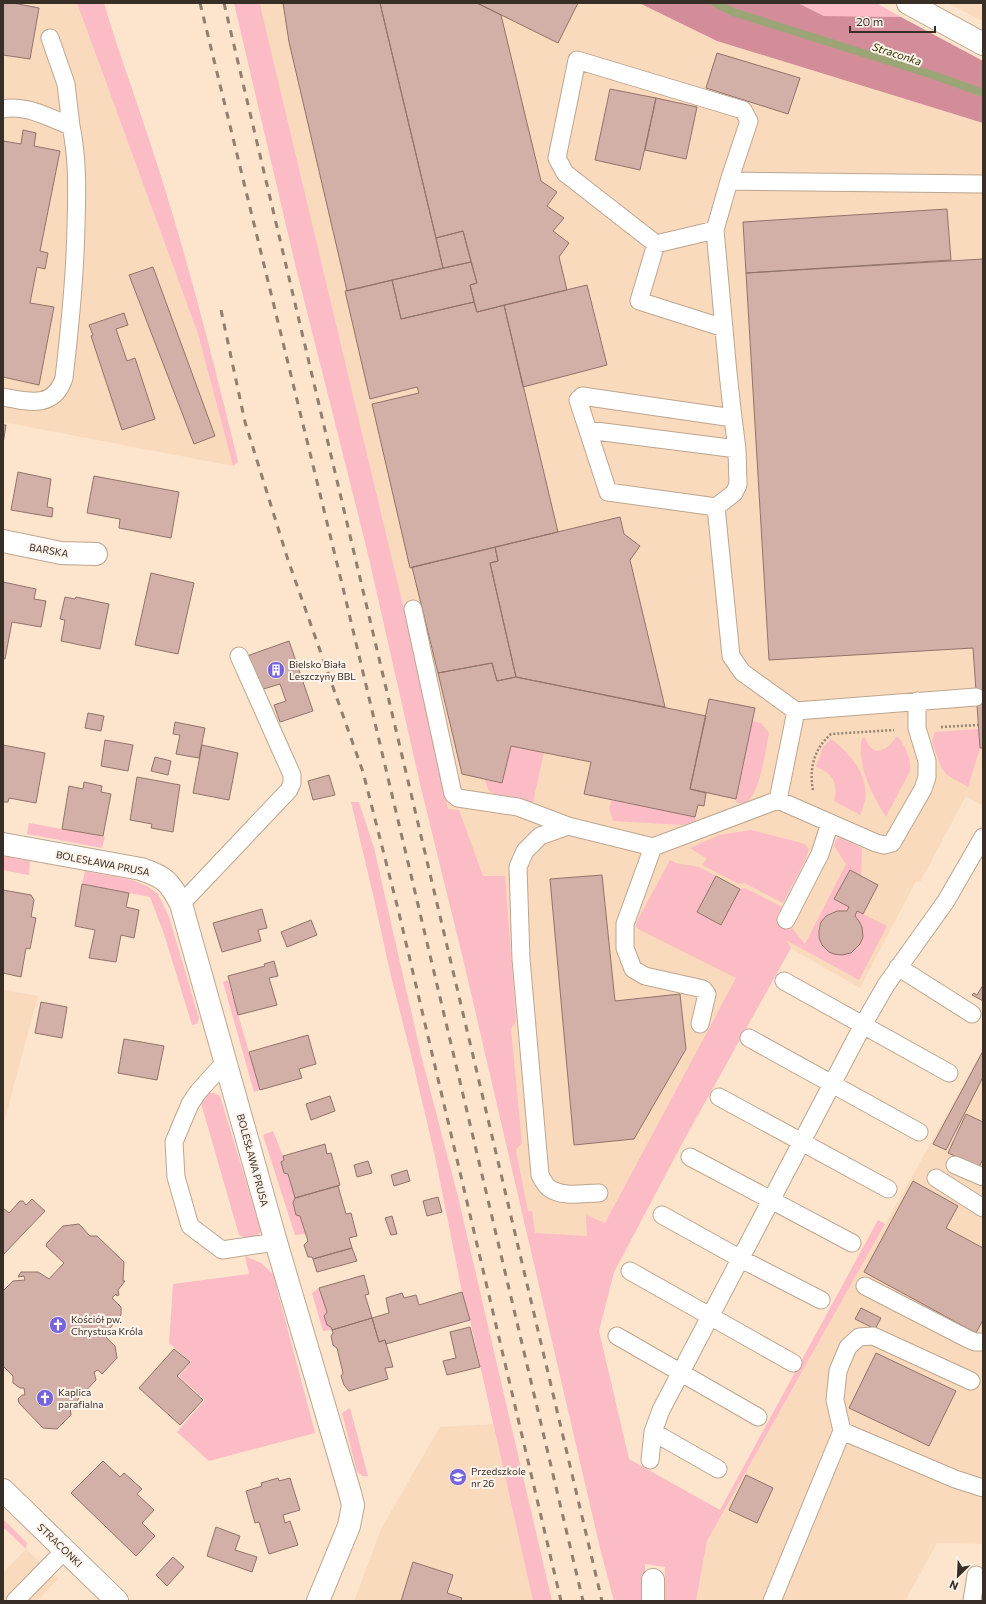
<svg xmlns="http://www.w3.org/2000/svg" width="986" height="1604" font-family="Commissioner,sans-serif">
<style>
.built{fill:#f9dabd}
.green{fill:#fbbcc5}
.forest{fill:#d28d98}
.lines{fill:none;stroke-linecap:round;stroke-linejoin:round}
.stream{stroke:#9ca576;stroke-width:8}
.building{fill:#d2b0a7;stroke:#91736a}
.lane-casing{stroke:#bda58f;stroke-width:19}
.street-casing{stroke:#bda58f;stroke-width:24}
.path{stroke:#968575;stroke-width:2.5;stroke-dasharray:2 2;stroke-linecap:butt}
.lane{stroke:#fff;stroke-width:17}
.street{stroke:#fff;stroke-width:22}
.rail{stroke:#8f7f6f;stroke-width:3;stroke-dasharray:7 7;stroke-linecap:butt}
.labels{text-anchor:middle;stroke-width:4;stroke-linejoin:round;paint-order:stroke}
.street-label{font-size:10px;fill:#372e25;stroke:#fef4eb}
.poi-label{font-size:10px;fill:#372e25;stroke:#fef4eb;text-anchor:start}
.water-label{font-size:11px;font-style:italic;fill:#2b3403;stroke:#fef4eb}
</style>
<rect width="100%" height="100%" fill="#fde4cd"/>
<path class="built" d="M3,3H77L198,334L233,466L3,422Z
M260,3H639L717,41L983,123V806L966,796L920,882L916,881L860,988L790,948L684,1140L614,1272L538,1261L448,809L412,643L262,13Z
M948,3H983V21L974,17Z
M3,990L38,996L3,1126Z
M983,1048V1544L937,1543L905,1601H696L707,1541L959,1093Z
M493,1424L533,1601H354L382,1527L440,1427Z
M26,1549L58,1579L37,1601H3V1573Z"/>
<path class="green" d="M77,3H104C120,58 141,112 158,167C189,264 214,363 238,462L233,466L198,334Z
M234,3H260L262,13L412,643L448,809L459,810L483,876H505L516,1021L511,1029L522,1143L516,1150L528,1211H532L535,1233L587,1236L586,1215L605,1223L736,978L640,930L636,927V923L670,860L676,863L699,867L716,876L697,912L721,924L740,889L745,888L782,907L776,918L791,927L805,944L846,864L834,846L836,840L839,837H843L862,849L861,876L850,870L849,907L847,911C819,908 807,940 830,952C853,965 874,933 855,916L857,911L887,926L859,980L786,940L791,948L684,1140L614,1272L599,1331L629,1459L720,1510L878,1220L885,1224L707,1541L696,1601H664L665,1567L645,1564V1601H614L600,1548L464,963L421,788L367,550L296,268Z
M798,3H876L901,17L824,16Z
M752,721L761,723L769,733C766,749 760,791 748,801C744,803 740,803 736,803Z
M979,729L980,748L968,787L947,775L941,767L932,742L935,732Z
M897,736C905,745 911,758 910,771L886,817C872,794 856,765 862,738H865L869,746L876,751C887,750 891,744 897,736Z
M831,739C850,753 869,775 865,800C864,805 862,811 860,815L834,801C838,783 834,774 816,767L823,747Z
M511,746L544,752L532,807L514,804L489,791L485,780L502,783Z
M612,800L695,817L696,821L682,825L613,821L609,808Z
M351,802H359L374,848L421,1055L458,1197L552,1601H533L470,1320L462,1292L436,1161L414,1067L390,972L373,894Z
M29,823L105,837L102,848L27,834Z
M751,830L802,843L806,845L809,849L806,859L783,903L744,883L739,884L702,865L707,859L690,848L719,835Z
M3,856L30,861L29,875L3,870Z
M85,871L132,880L147,886L158,894L169,917L199,1018L197,1024L192,1025L164,934L150,897L82,884Z
M228,980L260,1090L254,1092L223,982Z
M208,1093H214L220,1096L261,1231L257,1237L246,1238L239,1235L201,1103L204,1097Z
M273,1131L283,1156L295,1198L293,1203L296,1215L300,1216L306,1234L295,1235L263,1135Z
M245,1256L261,1263L273,1274L315,1433L209,1461L177,1432L205,1400L179,1376L191,1362L169,1343L173,1284L249,1274Z
M319,1288L327,1312L324,1316L327,1325L331,1327L332,1330L323,1331L312,1293Z
M350,1408L368,1476H363L357,1472L342,1413Z
M3,1519L27,1543L26,1549L3,1527Z"/>
<path class="forest" d="M639,3H798L824,16L901,17L983,61V123L717,41Z"/>
<g class="lines">
<path class="stream" d="M715,3L733,12L933,75L983,93"/>
</g>
<path class="building" d="M3,3H13L39,8L30,59L3,55Z
M283,3H380L443,268L347,291L289,42Z
M380,3H477L501,15L541,181L557,192L547,206L564,218L553,231L569,243L559,257L567,290L477,312L470,285L477,283L463,231L436,238Z
M477,3H578L558,43Z
M717,53L800,78L788,114L706,88Z
M610,89L656,98L640,170L595,160Z
M656,98L697,107L686,159L645,150Z
M23,130L36,133L34,146L60,151L40,251L48,253L45,269L37,267L30,303L54,307L39,385L3,377V141L21,144Z
M947,209L951,260L746,273L743,222Z
M463,231L471,262L443,268L436,238Z
M983,259V748H980L973,648L769,660L746,273Z
M471,262L477,283L470,285L474,302L401,319L392,280Z
M153,267L215,436L194,444L129,275Z
M392,280L401,319L474,302L477,312L504,305L558,532L410,568L372,404L419,393L417,387L370,399L345,291Z
M587,285L607,365L523,387L504,305Z
M124,313L128,325L116,329L127,361L135,358L155,419L122,430L91,336L93,335L89,325Z
M3,425H6L3,444Z
M18,472L51,479L47,507L53,508L52,517L11,510Z
M94,476L179,492L171,538L119,528L120,519L87,513Z
M620,517L624,534L640,546L630,560L665,707L516,677L490,563L498,561L495,547Z
M495,547L498,561L490,563L516,677L497,681L492,663L438,673L412,567Z
M151,573L194,583L178,654L135,645Z
M3,582L36,589L34,599L46,601L41,627L12,622L5,659H3Z
M65,597L75,599L76,597L109,604L100,649L61,641L65,620L60,619Z
M289,641L313,711L280,722L274,705L286,701L280,684L260,690L247,656Z
M492,663L497,681L516,677L706,716L690,789L706,793L704,806L698,805L695,817L584,794L591,762L511,746L502,783L462,774L438,673Z
M709,699L755,708L736,799L690,789Z
M88,713L104,716L101,731L85,728Z
M175,722L205,728L199,758L176,754L180,735L173,734Z
M105,740L133,745L128,771L101,766Z
M3,745L45,753L36,803L9,798L8,802H3Z
M202,745L238,753L229,800L193,793Z
M155,757L171,761L168,775L151,771Z
M329,775L335,795L313,800L308,781Z
M137,777L180,785L173,832L151,828L152,824L130,820Z
M84,782L102,786L101,792L111,794L103,836L62,829L69,786L83,789Z
M850,870L878,885L863,914L857,911L855,916L859,921L862,927L863,937L860,944L851,953L842,955L834,954L829,952L822,945L819,938V930L821,922L826,916L837,911H847L849,907L834,899Z
M602,875L615,1001L680,994L686,1049L634,1139L574,1145L550,879Z
M716,876L740,889L721,925L697,912Z
M82,884L129,893L126,907L139,910L134,938L121,935L116,962L89,958L95,930L75,926Z
M3,890L31,895L34,900L31,917L36,918L30,949L26,948L21,977L3,973Z
M262,909L267,928L258,930L261,941L222,952L213,923Z
M311,920L317,935L287,947L281,932Z
M274,961L278,976L269,978L277,1005L238,1015L228,976L265,966L264,964Z
M983,985V1001L972,995L974,993L977,995Z
M41,1002L67,1007L62,1038L35,1033Z
M308,1035L316,1064L299,1069L302,1078L260,1090L249,1052Z
M124,1039L164,1046L157,1080L118,1073Z
M983,1051V1077L946,1150L933,1144Z
M330,1096L335,1111L311,1120L306,1104Z
M966,1114L983,1122V1159L979,1167L948,1153Z
M325,1144L327,1154L331,1153L340,1185L295,1198L288,1174L284,1173L281,1162L284,1160L283,1156Z
M368,1161L372,1173L357,1177L354,1165Z
M407,1170L410,1181L394,1186L391,1175Z
M913,1181L958,1206L946,1228L983,1248V1320L976,1333L864,1272Z
M338,1186L346,1214L351,1213L357,1236L349,1238L352,1248L313,1259L312,1257H308L304,1245L308,1241L300,1216L296,1215L293,1203L295,1198Z
M438,1197L442,1212L427,1216L423,1201Z
M32,1199L45,1211L3,1255V1208L9,1213L20,1201H23L26,1205Z
M392,1216L397,1234L391,1235L385,1218Z
M79,1224L90,1236H97L124,1262L123,1281H125L118,1290L119,1295L117,1296L116,1294L112,1298L121,1307V1315L104,1335L115,1346L117,1358L102,1374L98,1370L94,1372L96,1380L78,1399V1407H75V1405H70L71,1415L57,1429L43,1428L19,1403L18,1399L22,1395H25L24,1388H20L13,1383V1376L3,1366V1291L13,1281L25,1280L24,1276L18,1277L21,1272H38L49,1279L64,1263L46,1246L47,1243L63,1226Z
M352,1248L357,1261L317,1272L313,1259Z
M364,1275L369,1294L365,1295L372,1318L332,1330L331,1327L327,1325L324,1316L327,1312L319,1288Z
M462,1292L470,1320L386,1344L385,1340L379,1342L372,1318L389,1313L386,1298L402,1293L404,1298L416,1295L419,1305Z
M861,1308L881,1318L875,1329L855,1319Z
M372,1318L379,1342L385,1340L393,1367L385,1368L388,1379L349,1391L344,1385L341,1376L343,1373L337,1348L333,1345L331,1336L333,1333L332,1330Z
M470,1327L480,1367L447,1375L443,1361L456,1358L450,1332Z
M174,1349L190,1362L177,1376L203,1400L180,1425L139,1388Z
M876,1353L956,1391L929,1446L849,1408Z
M103,1461L120,1477L124,1473L142,1489L137,1494L154,1510L142,1523L155,1536L136,1556L71,1493Z
M746,1475L773,1488L757,1523L729,1510Z
M278,1478L279,1481L290,1478L300,1510L283,1515L285,1523L290,1521L298,1545L269,1554L259,1522L255,1523L246,1491L262,1486L261,1483Z
M216,1527L240,1536L235,1550L257,1557L252,1572L207,1556Z
M173,1557L184,1567L167,1586L156,1575Z
M413,1562L453,1575L447,1593L462,1598L461,1601H401Z"/>
<g class="lines">
<defs>
<path id="lane" d="M3,109C26,104 49,118 71,126L66,84L50,38
M715,230L656,244L565,173L557,158L577,60L743,110L749,121L729,181
M656,244L639,301L724,328
M3,397C29,402 54,409 64,378C70,327 75,277 76,226C77,191 78,160 71,126
M733,418L737,449
M588,430L737,449L738,485L734,493L716,507
M413,609L453,794L458,798L518,807L568,826
M976,697L796,711L742,672L731,656L716,507L608,492L578,400L582,396L733,418L728,373L715,230L729,181L983,184
M796,711L778,800L876,843L884,845L892,843L923,789L927,777V761L917,728V701
M181,904L289,790L292,783V775L239,656
M786,920L820,854L830,823
M898,967L972,1014
M784,981L949,1073
M700,1024L707,994L703,989L645,976L633,969L625,948V924L653,847L778,800
M749,1038L919,1132
M226,1061L198,1092L190,1104L174,1142L176,1177L190,1226L222,1250L276,1242
M719,1097L888,1189
M690,1157L852,1243
M955,1165L983,1177
M936,1178L983,1208
M599,1193C584,1193 563,1198 549,1188C545,1185 542,1179 540,1175L521,959L518,867L525,851L540,836L568,826L653,847
M662,1215L741,1259L821,1300
M630,1271L793,1363
M865,1286L968,1339L975,1342H983
M617,1336L758,1417
M971,1381L873,1336L859,1337L848,1347L838,1371L835,1400L842,1431L955,1479L983,1488
M653,1432L718,1469
M650,1460L653,1432L661,1410L863,1025L886,985L946,901L983,837
M15,1601L65,1550
M772,1601L842,1431
M972,1601L976,1575"/>
<path id="street" d="M908,3L983,44
M3,541L61,553L96,554
M3,844L141,869C165,877 170,882 181,904L276,1242L350,1493L353,1505L349,1526L318,1601
M3,1490L117,1601
M653,1580V1601"/>
</defs>
<use href="#lane" class="lane-casing"/>
<use href="#street" class="street-casing"/>
<path class="path" d="M941,727L978,725
M813,790C809,768 814,749 831,734L894,730"/>
<use href="#lane" class="lane"/>
<use href="#street" class="street"/>
<path class="rail" d="M200,3L343,588L583,1601
M224,3L602,1601
M221,310L245,422L288,560L363,772L398,909L561,1601"/>
</g>
<defs>
<symbol id="building-disc" viewBox="-11 -11 22 22"><circle r="9.5" fill="#7663de" stroke="#fef4eb"/><path d="M-4-6H4V6H1V3H-1V6H-4ZM-2.5-4.3h1.7v1.8h-1.7ZM.8-4.3h1.7v1.8H.8ZM-2.5-1h1.7V.8h-1.7ZM.8-1h1.7V.8H.8Z" fill="#fff"/></symbol>
<symbol id="church-disc" viewBox="-11 -11 22 22"><circle r="9.5" fill="#7663de" stroke="#fef4eb"/><path d="M-1.2-6h2.4v3.5h3.3v2.4h-3.3V6h-2.4V-.1h-3.3v-2.4h3.3Z" fill="#fff"/></symbol>
<symbol id="school-disc" viewBox="-11 -11 22 22"><circle r="9.5" fill="#7663de" stroke="#fef4eb"/><path d="M0-5L7-2L0 1L-7-2ZM-4 1L0 2.5L4 1V4Q0 6-4 4Z" fill="#fff"/></symbol>
</defs>
<g fill-rule="evenodd">
<use href="#building-disc" x="266" y="660" width="20" height="20"/>
<use href="#church-disc" x="48" y="1315" width="20" height="20"/>
<use href="#church-disc" x="35" y="1388" width="20" height="20"/>
<use href="#school-disc" x="448" y="1467" width="20" height="20"/>
</g>
<g class="labels">
<g class="street-label">
<text transform="translate(49 550) rotate(10)" y="4">BARSKA</text>
<text transform="translate(103 863) rotate(11)" y="4">BOLESŁAWA PRUSA</text>
<text transform="translate(253 1160) rotate(75)" y="4">BOLESŁAWA PRUSA</text>
<text transform="translate(60 1545) rotate(44)" y="4">STRACONKI</text>
</g>
<g class="poi-label">
<text x="289" y="668">Bielsko Biała<tspan x="289" dy="12">Leszczyny BBL</tspan></text>
<text x="71" y="1323">Kościół pw.<tspan x="71" dy="12">Chrystusa Króla</tspan></text>
<text x="58" y="1396">Kaplica<tspan x="58" dy="12">parafialna</tspan></text>
<text x="471" y="1475">Przedszkole<tspan x="471" dy="12">nr 26</tspan></text>
</g>
<g class="water-label">
<text transform="translate(897 54) rotate(18)" y="4">Straconka</text>
</g>
</g>
<rect width="986" height="1604" fill="none" stroke="#372e25" stroke-width="8"/>
<g transform="translate(958 1576) rotate(204)" stroke="#fef4eb" stroke-width="3" paint-order="stroke">
<path d="M0-3L7 15L0 10L-7 15Z" fill="#372e25"/>
<text y="-6" font-size="11" font-weight="bold" text-anchor="middle" fill="#372e25">N</text>
</g>
<path d="M850 26v6h85v-6" fill="none" stroke="#372e25" stroke-width="2"/>
<text x="856" y="26" font-size="12" fill="#372e25" stroke="#fef4eb" stroke-width="3" paint-order="stroke">20 m</text>
</svg>
